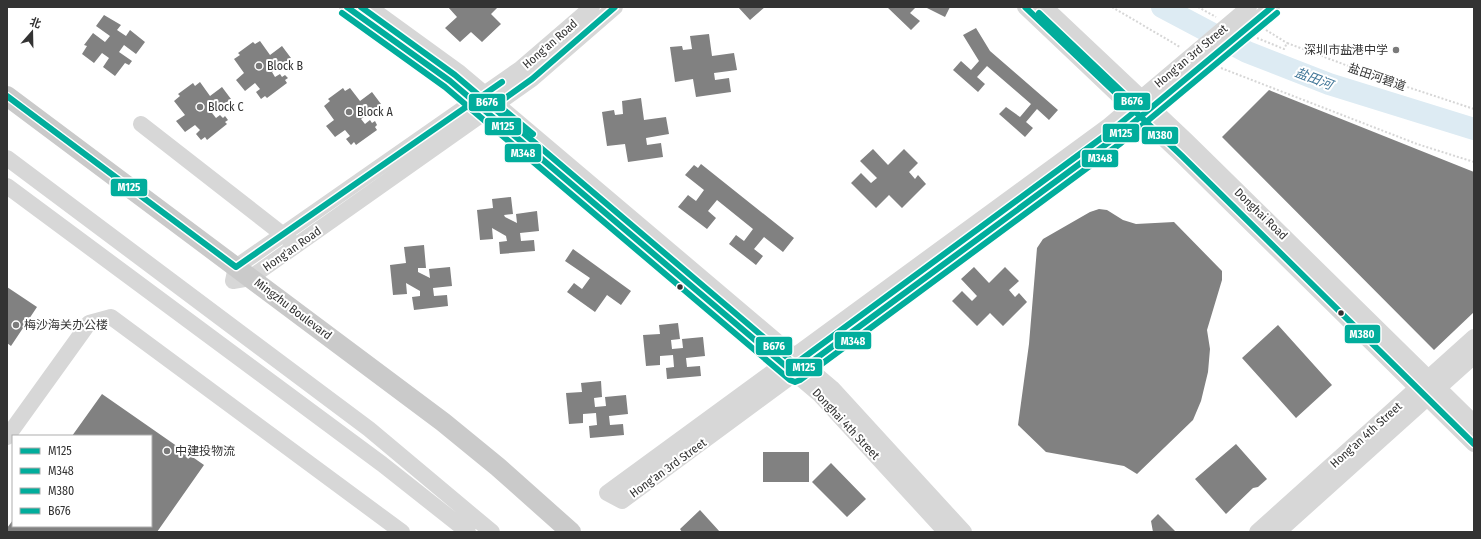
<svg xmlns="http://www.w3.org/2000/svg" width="1481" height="539" font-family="'Fira Sans Condensed','Noto Sans SC',sans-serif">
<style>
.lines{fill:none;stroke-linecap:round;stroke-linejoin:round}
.river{stroke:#ddebf3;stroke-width:22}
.building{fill:#818181}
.path{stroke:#d6d6d6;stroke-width:2;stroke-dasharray:2 2;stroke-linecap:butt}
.minor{stroke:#d7d7d7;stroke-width:16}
.major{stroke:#cacaca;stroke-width:20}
.bus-1-casing{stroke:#fff;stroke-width:9}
.bus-2-casing{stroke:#fff;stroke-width:9}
.bus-3-casing{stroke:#fff;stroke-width:9}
.bus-4-casing{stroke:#fff;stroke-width:9}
.bus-1{stroke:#01ad9c;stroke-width:6}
.bus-2{stroke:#01ad9c;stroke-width:6}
.bus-3{stroke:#01ad9c;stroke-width:6}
.bus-4{stroke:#01ad9c;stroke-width:6}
.poi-dot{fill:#7a7a7a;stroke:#fff;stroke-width:1.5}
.bus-dot{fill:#333;stroke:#fff;stroke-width:1.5}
.labels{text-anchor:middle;stroke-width:4;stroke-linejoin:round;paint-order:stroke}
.street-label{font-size:12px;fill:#333;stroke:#fff}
.poi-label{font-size:12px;fill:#333;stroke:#fff;text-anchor:start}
.water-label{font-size:13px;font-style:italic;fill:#3f7597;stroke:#fff}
.line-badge{stroke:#fff;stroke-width:1.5}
.badge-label{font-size:11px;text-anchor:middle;font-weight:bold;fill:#fff}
</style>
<rect width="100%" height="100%" fill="#fff"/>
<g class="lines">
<path class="river" d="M1162,7L1247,52L1329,84L1474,129"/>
</g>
<path class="building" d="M448,7H498L491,14L501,24L482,42L471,32L460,42L445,28L457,17Z
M738,7H765L750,20Z
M887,7H916L910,13L920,21L911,30Z
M925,7H950L945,17Z
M104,15L121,25L117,30L126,36L130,30L145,42L136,54L124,45L119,52L132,61L129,65L125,63L115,76L103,67L109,58L102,53L94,63L82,54L87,46L84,45L93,33L105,42L110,36L96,26Z
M976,28L990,51L1058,110L1049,120L1037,109L1026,122L1033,128L1025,137L999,114L1006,107L1020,117L1031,104L987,66L977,77L985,84L978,92L953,70L961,61L971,70L979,61L963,35Z
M709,34L712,56L734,53L737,70L714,73L715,80L729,78L731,92L696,97L693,79L675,82L670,47L682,46L683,50L692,49L690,36Z
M260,41L270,55L282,46L291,58L272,72L275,77L280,74L282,77L285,75L288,78L285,80L287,83L267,98L265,96L261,99L256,92L260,89L255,83L245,91L236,80L244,73L234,59L240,55L238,53L253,42L255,44Z
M200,82L210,96L222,87L231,99L212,113L216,118L220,115L223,118L225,116L228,120L225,122L227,124L207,140L205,137L201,140L196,134L200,130L195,125L185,132L176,121L185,115L174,101L180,96L178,94L193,83L195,86Z
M343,88L345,91L350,88L360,101L372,92L381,104L361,119L365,124L370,120L372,123L375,121L377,125L375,127L377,130L356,145L354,142L351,145L346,139L350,136L345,130L335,137L326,126L334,120L324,106L330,101L328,99Z
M1269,90L1474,172V312L1434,350L1222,137Z
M641,98L644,120L666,117L669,134L646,138L647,145L661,143L663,157L628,162L625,144L607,146L602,112L614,110L615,115L623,114L622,101Z
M873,149L888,165L904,149L918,163L909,172L915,179L918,175L926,184L902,208L889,195L876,208L851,183L861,173L871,183L877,178L860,161Z
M701,164L794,238L783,252L764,237L754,249L763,256L756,265L729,244L736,235L744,241L753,229L717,200L708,211L716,218L707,229L678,207L688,195L696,201L704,190L685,175L694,165L698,168Z
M511,197L513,214L504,215L505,217L517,223L516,214L537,211L539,231L520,233L521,241L534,240L535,251L500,254L499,242L507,241L506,236L492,228L493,239L480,240L477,210L493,208L492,199Z
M1099,209L1107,210L1123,220L1136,224L1174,222L1222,271V280L1207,330L1210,349L1208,372L1201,401L1193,420L1137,474L1124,466L1046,452L1018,425L1029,344L1037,248L1043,239L1090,212Z
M424,245L426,268H418V272L430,278L429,269L450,267L452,286L433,288L434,296L447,295L448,306L414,310L412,297L420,296V291L406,283L407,294L393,295L390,265L406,263L404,247Z
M573,249L631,291L621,305L607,295L595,312L567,292L574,283L582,289L590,278L565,261Z
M974,267L989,283L1005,267L1019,281L1009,290L1015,297L1019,293L1027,302L1003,326L990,313L977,326L952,301L962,291L972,301L977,296L961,279Z
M7,287L37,307L11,346L7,343Z
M678,323L680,339L671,340L672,349L683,348L682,339L703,337L705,356L686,358L687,367L700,366L701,376L667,379L666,368L674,367L673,355L660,356V365L646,366L643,335L660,334L659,325Z
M1278,325L1332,385L1296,418L1242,358Z
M601,381L602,397L594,398L595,407L606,406L605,397L626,395L628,414L609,416L610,425L623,424L624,435L590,438L589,426L597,425L596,413L583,414V423L569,424L566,393L582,392L581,383Z
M102,394L204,465L157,532H7V528L13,520V526H151V436H72Z
M1236,444L1267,479L1258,487L1253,488L1226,514L1195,479Z
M763,452H809V482H763Z
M831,463L866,499L847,517L812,482Z
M700,510L720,532H682L680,529Z
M1158,514L1176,532H1153L1151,521Z"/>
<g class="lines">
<path class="path" d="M1112,7L1180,47
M1198,7L1216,17
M1266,30L1287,43
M1257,38L1284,49L1287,43L1383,79L1474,109
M1221,68L1417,144L1474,162"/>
<path class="minor" d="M347,7L450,81L820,395L946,532
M369,7L460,73L832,388L964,532
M592,7L520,69L236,267L233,281L250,278L532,79L615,7
M1025,7L1182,156L1474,444
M1045,7L1186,140L1474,423
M1249,7L1107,127L607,493L622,501L1116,137L1196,72L1272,7
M141,124L291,241
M7,158L369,429L492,532
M7,186L382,464L468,532
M7,437L89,323L111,317L402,532
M1257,532L1474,337
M1278,532L1474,356"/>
<path class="major" d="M7,96L443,422L498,467L571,532"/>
<defs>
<path id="bus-1" d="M347,7L450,81L795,374L1116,137L1272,7
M7,96L236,267L502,82
M533,134L497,104L532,79L615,7"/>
<path id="bus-2" d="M342,13L445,87L790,380L795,382L800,380L1121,143L1277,13"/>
<path id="bus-3" d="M1025,7L1182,156L1474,444"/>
<path id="bus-4" d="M361,7L455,75L795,364L1111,131L1139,108L1039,13"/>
</defs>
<use href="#bus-1" class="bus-1-casing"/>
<use href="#bus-2" class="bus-2-casing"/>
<use href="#bus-3" class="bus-3-casing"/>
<use href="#bus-4" class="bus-4-casing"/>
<use href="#bus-1" class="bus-1"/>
<use href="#bus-2" class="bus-2"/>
<use href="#bus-3" class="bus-3"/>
<use href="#bus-4" class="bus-4"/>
</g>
<g class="poi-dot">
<circle cx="1396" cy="50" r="4"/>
<circle cx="259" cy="66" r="4"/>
<circle cx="200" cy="107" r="4"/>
<circle cx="349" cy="112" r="4"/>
<circle cx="16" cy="325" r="4"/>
<circle cx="167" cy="451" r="4"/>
</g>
<g class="bus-dot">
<circle cx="680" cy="287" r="3.5"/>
<circle cx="1341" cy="313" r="3.5"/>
</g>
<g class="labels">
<g class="street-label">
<text transform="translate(550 44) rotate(-41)" y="4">Hong'an Road</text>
<text transform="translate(1191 56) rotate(-40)" y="4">Hong'an 3rd Street</text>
<text transform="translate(1377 77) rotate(19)" y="4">盐田河碧道</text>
<text transform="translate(1261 214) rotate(44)" y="4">Donghai Road</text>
<text transform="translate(292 249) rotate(-35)" y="4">Hong'an Road</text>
<text transform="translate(293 309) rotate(37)" y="4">Mingzhu Boulevard</text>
<text transform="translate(846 424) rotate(47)" y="4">Donghai 4th Street</text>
<text transform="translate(1366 435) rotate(-42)" y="4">Hong'an 4th Street</text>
<text transform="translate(668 468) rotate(-36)" y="4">Hong'an 3rd Street</text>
</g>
<g class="poi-label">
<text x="1388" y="54" text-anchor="end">深圳市盐港中学</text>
<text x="267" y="70">Block B</text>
<text x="208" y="111">Block C</text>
<text x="357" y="116">Block A</text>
<text x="24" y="329">梅沙海关办公楼</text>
<text x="175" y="455">中建投物流</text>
</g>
<g class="water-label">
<text transform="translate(1314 78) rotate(21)" y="5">盐田河</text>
</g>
</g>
<g class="line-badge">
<rect x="1113" y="92" width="38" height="19" rx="4" fill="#01ad9c"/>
<rect x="468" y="93" width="38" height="19" rx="4" fill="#01ad9c"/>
<rect x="484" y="117" width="38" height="19" rx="4" fill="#01ad9c"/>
<rect x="1102" y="123" width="38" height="20" rx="4" fill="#01ad9c"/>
<rect x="1141" y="126" width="38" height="19" rx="4" fill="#01ad9c"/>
<rect x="504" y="143" width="38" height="20" rx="4" fill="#01ad9c"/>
<rect x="1081" y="149" width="38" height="19" rx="4" fill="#01ad9c"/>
<rect x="110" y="178" width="38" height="19" rx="4" fill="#01ad9c"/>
<rect x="1344" y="324" width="37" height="20" rx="4" fill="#01ad9c"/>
<rect x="834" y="331" width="38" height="19" rx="4" fill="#01ad9c"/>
<rect x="755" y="336" width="38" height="20" rx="4" fill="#01ad9c"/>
<rect x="785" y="358" width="38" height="19" rx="4" fill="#01ad9c"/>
</g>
<g class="badge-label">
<text x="1132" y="105">B676</text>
<text x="487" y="106">B676</text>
<text x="503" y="130">M125</text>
<text x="1121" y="137">M125</text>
<text x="1160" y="139">M380</text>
<text x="523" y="157">M348</text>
<text x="1100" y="162">M348</text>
<text x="129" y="191">M125</text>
<text x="1362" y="338">M380</text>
<text x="853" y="345">M348</text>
<text x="774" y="350">B676</text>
<text x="804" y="371">M125</text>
</g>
<rect width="1481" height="539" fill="none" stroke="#333333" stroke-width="16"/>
<rect x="12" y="435" width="140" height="92" fill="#ffffff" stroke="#adadad"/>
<rect x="20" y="448" width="20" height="6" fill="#01ad9c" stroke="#adadad"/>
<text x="48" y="455" font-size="12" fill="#333333">M125</text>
<rect x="20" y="468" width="20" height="6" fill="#01ad9c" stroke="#adadad"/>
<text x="48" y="475" font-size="12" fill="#333333">M348</text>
<rect x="20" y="488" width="20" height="6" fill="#01ad9c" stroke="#adadad"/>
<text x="48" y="495" font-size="12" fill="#333333">M380</text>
<rect x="20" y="508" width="20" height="6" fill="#01ad9c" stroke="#adadad"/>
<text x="48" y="515" font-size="12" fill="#333333">B676</text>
<g transform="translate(32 32) rotate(20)" stroke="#ffffff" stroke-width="3" paint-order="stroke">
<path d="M0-3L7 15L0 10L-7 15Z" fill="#333333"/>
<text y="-6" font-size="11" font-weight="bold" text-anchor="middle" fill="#333333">北</text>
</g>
</svg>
